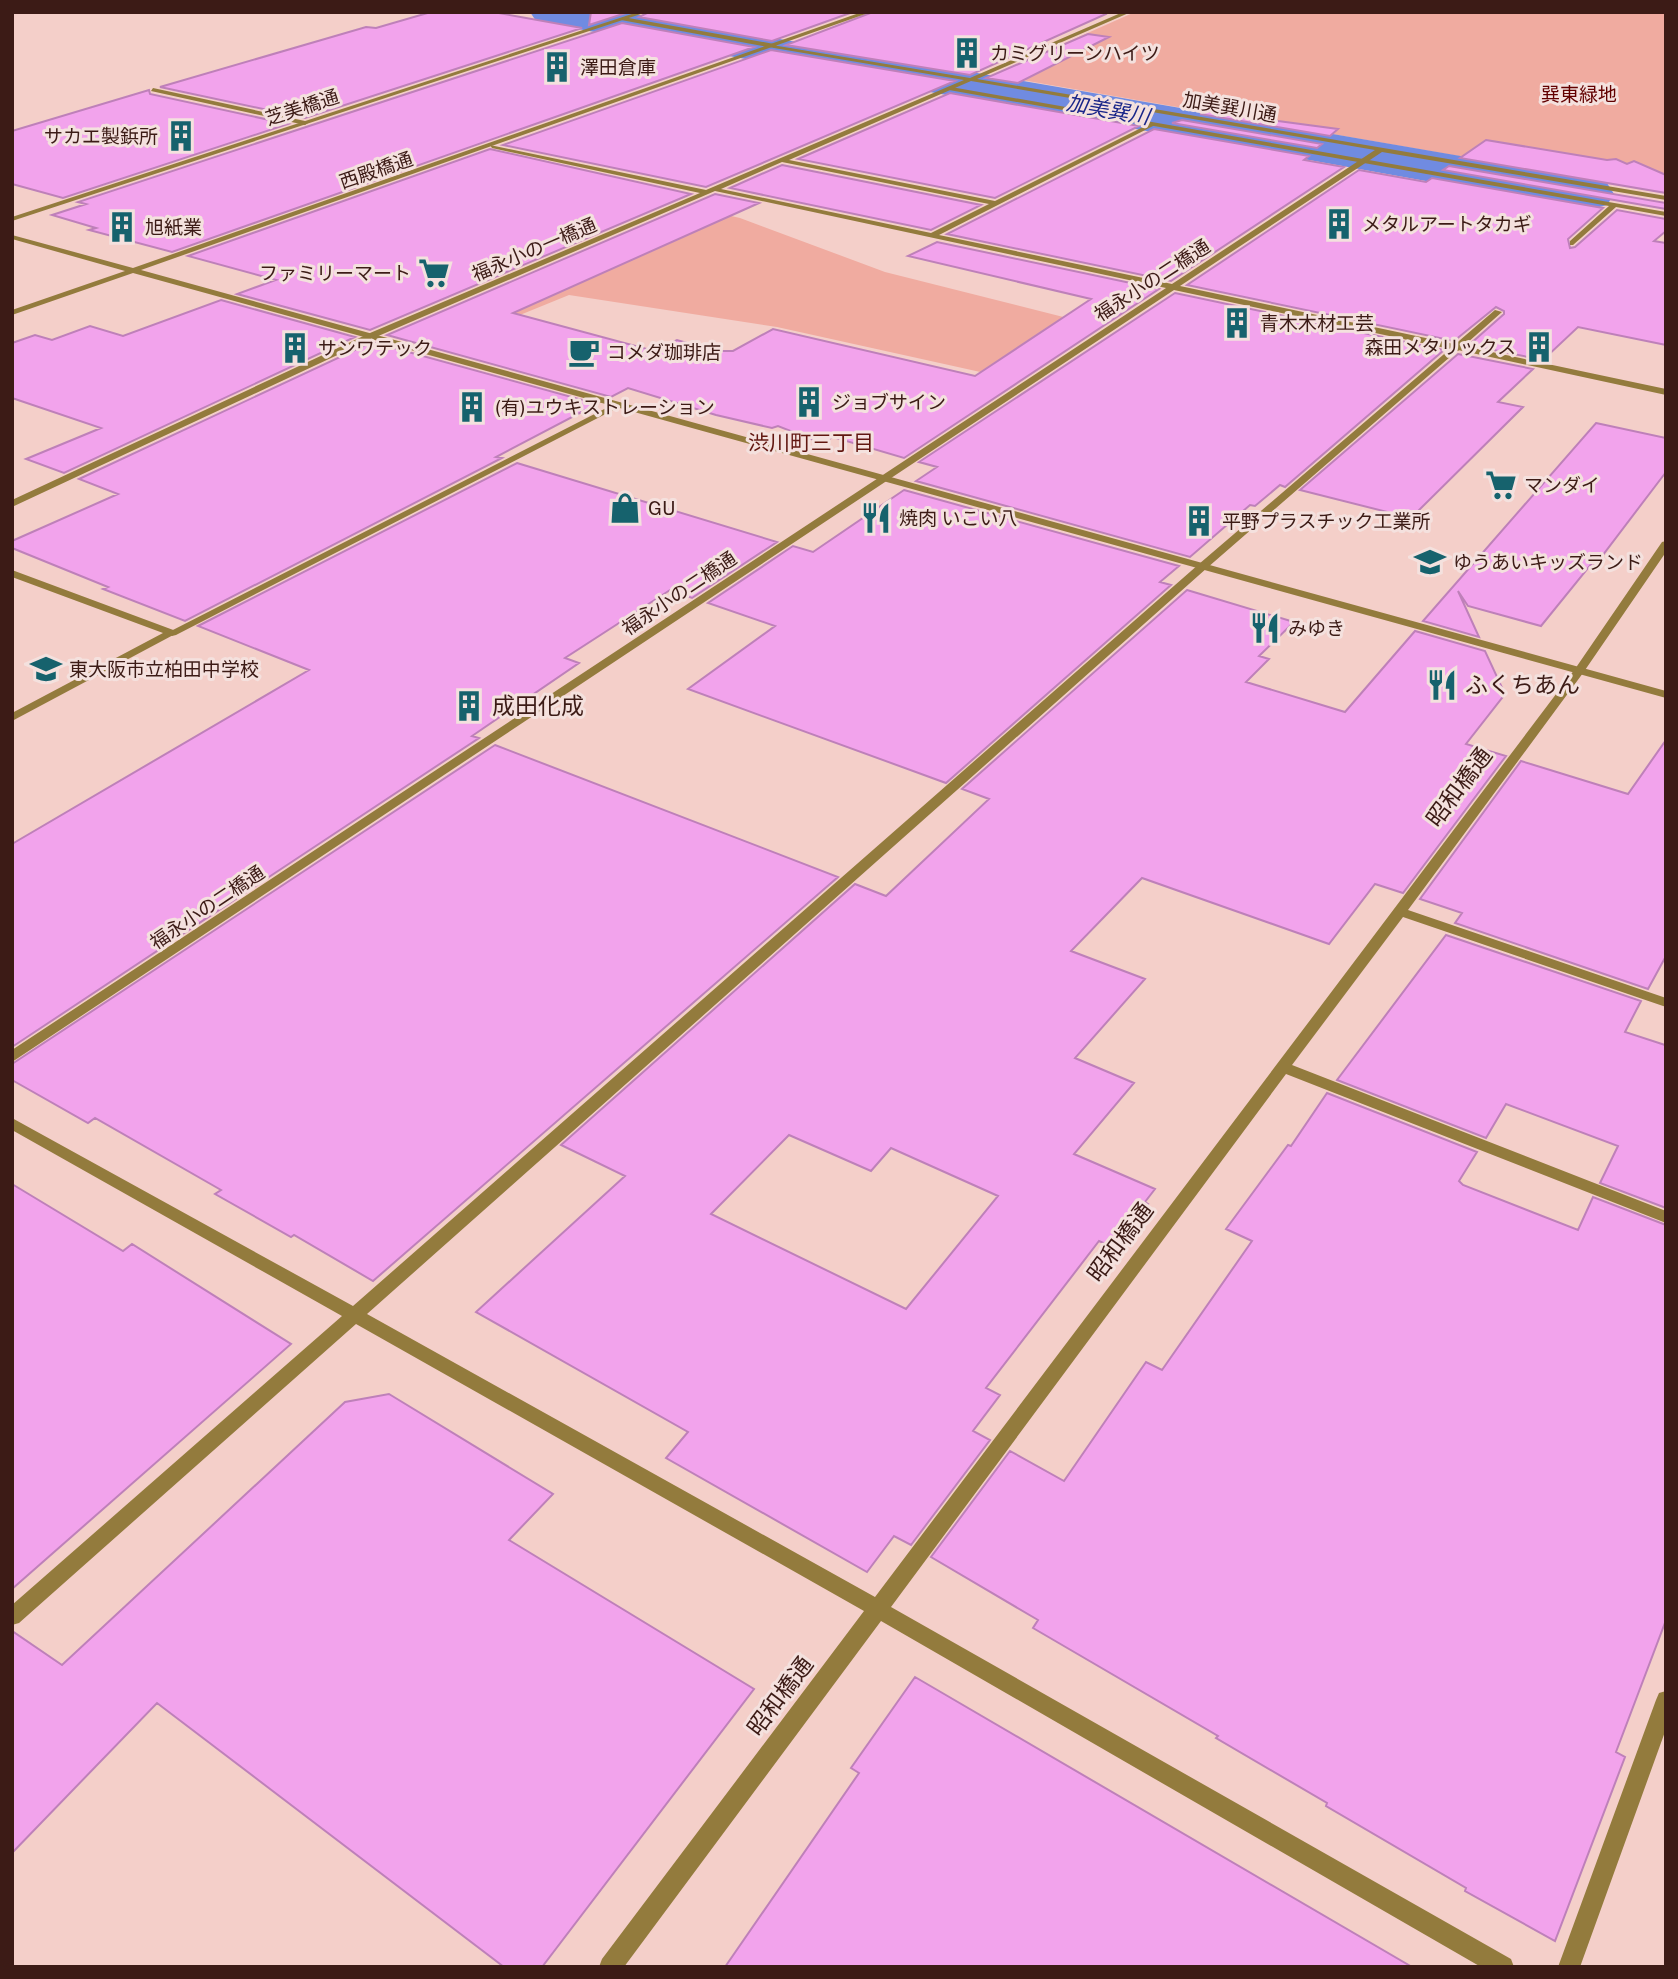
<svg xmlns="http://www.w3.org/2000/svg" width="1678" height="1979" font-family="'Public Sans','Noto Sans JP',sans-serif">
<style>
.green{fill:#f0aba0}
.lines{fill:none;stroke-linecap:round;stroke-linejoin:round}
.river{fill:#708be1;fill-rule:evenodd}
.building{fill:#f2a3ec;stroke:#be80b9;stroke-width:2;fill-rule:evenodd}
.service{fill:#937b3d;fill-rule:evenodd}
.minor{fill:#937b3d;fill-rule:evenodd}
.tertiary{fill:#937b3d;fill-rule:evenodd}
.labels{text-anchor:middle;stroke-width:6;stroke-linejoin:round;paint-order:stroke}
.far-poi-label{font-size:19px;fill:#3c1b16;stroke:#f4e1de;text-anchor:start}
.far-park-label{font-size:19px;fill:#620000;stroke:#f4e1de}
.far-street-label{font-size:19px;fill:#3c1b16;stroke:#f4e1de}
.far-water-label{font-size:21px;font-style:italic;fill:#1a2689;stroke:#f4e1de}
.far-neighbourhood-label{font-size:21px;fill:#611610;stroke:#f4e1de}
.poi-label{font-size:23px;fill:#3c1b16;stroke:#f4e1de;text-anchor:start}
.street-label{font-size:23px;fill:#3c1b16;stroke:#f4e1de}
</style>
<rect width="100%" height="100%" fill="#f4cfc9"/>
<path class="green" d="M1135,12H1666V192L993,75Z
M696,208L740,218L885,272L1087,323L1003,377L777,327L569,295L515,317L475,307Z"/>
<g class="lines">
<path class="river" d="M530,12H622L1588,178L1607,183L1614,194L1607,205L1588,210L550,24L536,21Z"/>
</g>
<path class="building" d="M431,12H493L582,28L305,118L160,87L366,27L376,28Z
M591,12H629L589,25Z
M649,12H853L772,41L639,17Z
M873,12H1105L1106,14L970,75L786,45Z
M622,23L754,47L172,252L89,230L96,228L52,215L86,204L78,202Z
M1088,34L1109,37L1018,83L986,78Z
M771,50L955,81L706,187L503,145Z
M149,90L150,94L288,124L63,198L12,184V131Z
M950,93L1139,126L995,198L798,159Z
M1223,107L1278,121L1338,129L1330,136L1200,114Z
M1182,120L1322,144L1317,148L1172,123Z
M1154,129L1309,156L1304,160L1344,167L1171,281L947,234Z
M1486,140L1607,160L1616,159L1627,164L1634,161L1666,175V193L1460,158Z
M490,149L691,194L370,330L237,294L276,280L188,256Z
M782,165L981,205L931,230L730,188Z
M1449,166L1666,203V209L1443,170Z
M1359,170L1426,182L1432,178L1603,208L1568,239L1570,248L1575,247L1617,210L1666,219V231L1654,241L1666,243V345L1578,327L1543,360L1469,345L1504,314V311L1496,307L1454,341L1187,285Z
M715,194L759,203L513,313L654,351L677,340L715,351H733L773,329L975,376L1091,299L908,256L937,242L1159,289L904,458L833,437L821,443L778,426L772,428L716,415L628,388L611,397L387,335Z
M1175,293L1444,350L1285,487L1280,485L1255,506L1250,505L1190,557L916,481L937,467L919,462Z
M221,300L355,337L64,473L26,459L101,428L12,398V343L35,335L52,340L90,326L123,336Z
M372,342L597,404L496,457L502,458L185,621L103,589L108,587L12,548V541L118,494L79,479Z
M1458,354L1533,369L1498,402L1523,407L1411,518L1300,490Z
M1596,423L1666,438V472L1596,564L1592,563L1541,626L1468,606L1458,591L1479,637L1423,621Z
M517,463L777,542L692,598L670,590L565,658L579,663L472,736L479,738L12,1047V844L309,670L198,626Z
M904,490L1179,566L1160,582L1171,585L946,783L688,689L775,626L708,603L793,546L813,552Z
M1187,590L1294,622L1259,656L1269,659L1246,682L1345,712L1415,631L1485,651L1505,694L1466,744L1506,756L1403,893L1375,884L1329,944L1142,878L1071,951L1145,979L1075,1058L1134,1083L1074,1154L1155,1189L1145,1202L1148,1204L1115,1248L1099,1241L986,1388L1000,1395L973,1431L990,1440L911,1545L894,1536L867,1572L666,1458L688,1432L476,1312L625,1176L561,1145L855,884L886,896L989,799L962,789ZM789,1135L871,1171L891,1148L998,1196L906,1309L711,1214Z
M1666,740V956L1648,989L1455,923L1462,913L1420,899L1521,761L1628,794Z
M495,745L838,877L373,1281L294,1235L291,1237L215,1194L221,1190L95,1118L88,1123L12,1080V1064Z
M1446,935L1641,1001L1625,1032L1665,1045L1666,1043V1208L1600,1183L1618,1146L1506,1104L1486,1138L1337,1080Z
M1327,1093L1477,1152L1459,1181L1463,1185L1578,1230L1593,1197L1666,1225V1620L1616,1752L1625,1757L1555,1941L1465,1891L1466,1888L1326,1806L1327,1803L1216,1738L1218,1736L1033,1628L1038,1620L931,1557L1010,1451L1064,1481L1146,1362L1162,1370L1252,1241L1226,1229L1288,1145L1291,1146Z
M12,1184L123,1251L132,1244L291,1344L12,1589Z
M389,1394L553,1494L509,1540L754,1689L542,1967H504L157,1703L12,1853V1631L62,1665L345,1402Z
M915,1677L1412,1967H725L859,1773L851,1768Z"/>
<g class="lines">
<path class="service" d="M623,17L774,44L777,46L774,48L621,20Z
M951,87L1666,212V216L1616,207L1573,245H1570V241L1609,206L949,90Z
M153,88L305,121L308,123L305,125L151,91Z
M1495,310L1502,312L1458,351H1452V347Z
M618,402L625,404L176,635L172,636L167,633Z"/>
<path class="minor" d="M638,12H647L12,221V217Z
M1123,12H1131L977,79L1666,196V200L1382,152L1180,286L1666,389V395L1458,350L1207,568L367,1314L875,1597L1575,669L1662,542L1666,541V552L1583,673L1408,910L1666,998V1007L1403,917L1292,1065L1666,1211V1223L1286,1074L891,1607L1511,1959L1514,1967H1481L881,1621L624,1967H599L602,1959L864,1611L356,1324L19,1623L12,1625V1605L342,1316L12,1130V1118L353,1306L1199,564L1450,349L1174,290L12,1062V1050L1166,288L715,191L376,337L12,507V500L370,333L700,193L492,148L490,145L706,190L964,80L774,48L772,45L970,78ZM971,81L1375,150L1172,284L939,235L1155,125V123H1151L995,201L789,160ZM782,162L989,204L931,233L721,189Z
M12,570L176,631L177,633L12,721V713L163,633L12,577Z
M1666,1691V1729L1580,1967H1558L1656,1700L1659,1693Z"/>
<path class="tertiary" d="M862,12H871L141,270L1666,691V698L133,273L12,315V310L125,271L12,239V235L133,268Z"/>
</g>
<defs>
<symbol id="building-bare" viewBox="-9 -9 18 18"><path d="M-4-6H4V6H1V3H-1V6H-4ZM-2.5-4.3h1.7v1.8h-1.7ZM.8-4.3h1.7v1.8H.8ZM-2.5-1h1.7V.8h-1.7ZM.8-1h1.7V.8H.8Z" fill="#16626d" stroke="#f4e1de" stroke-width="2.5" paint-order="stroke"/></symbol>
<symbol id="supermarket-bare" viewBox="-9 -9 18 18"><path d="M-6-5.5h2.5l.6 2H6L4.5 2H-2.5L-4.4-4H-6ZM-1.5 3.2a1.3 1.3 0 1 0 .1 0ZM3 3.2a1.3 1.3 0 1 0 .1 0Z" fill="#16626d" stroke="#f4e1de" stroke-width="2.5" paint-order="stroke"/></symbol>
<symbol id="cafe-bare" viewBox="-9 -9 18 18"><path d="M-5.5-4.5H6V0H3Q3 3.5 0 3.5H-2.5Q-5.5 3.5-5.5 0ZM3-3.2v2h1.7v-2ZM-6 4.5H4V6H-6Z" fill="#16626d" stroke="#f4e1de" stroke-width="2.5" paint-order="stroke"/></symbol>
<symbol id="shop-bare" viewBox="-9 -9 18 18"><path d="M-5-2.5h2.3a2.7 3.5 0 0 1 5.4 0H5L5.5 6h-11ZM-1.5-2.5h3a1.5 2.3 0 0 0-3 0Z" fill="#16626d" stroke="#f4e1de" stroke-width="2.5" paint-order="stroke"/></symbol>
<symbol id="restaurant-bare" viewBox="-9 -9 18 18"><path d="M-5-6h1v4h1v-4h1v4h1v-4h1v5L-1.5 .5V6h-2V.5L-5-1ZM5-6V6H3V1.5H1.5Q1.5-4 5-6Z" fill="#16626d" stroke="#f4e1de" stroke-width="2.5" paint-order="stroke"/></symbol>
<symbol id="school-bare" viewBox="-9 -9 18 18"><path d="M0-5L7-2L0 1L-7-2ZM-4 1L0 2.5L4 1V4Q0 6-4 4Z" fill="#16626d" stroke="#f4e1de" stroke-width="2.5" paint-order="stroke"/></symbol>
</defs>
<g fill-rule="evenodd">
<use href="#building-bare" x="945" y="31" width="44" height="44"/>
<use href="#building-bare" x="535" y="45" width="44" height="44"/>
<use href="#building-bare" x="159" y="114" width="44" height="44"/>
<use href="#building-bare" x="1317" y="202" width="44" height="44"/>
<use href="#building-bare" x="100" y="205" width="44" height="44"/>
<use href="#supermarket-bare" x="412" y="251" width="44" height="44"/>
<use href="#building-bare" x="1215" y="301" width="44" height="44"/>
<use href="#building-bare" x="1517" y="325" width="44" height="44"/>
<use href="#building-bare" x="273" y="326" width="44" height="44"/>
<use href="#cafe-bare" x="562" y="330" width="44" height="44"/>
<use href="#building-bare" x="787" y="380" width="44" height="44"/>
<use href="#building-bare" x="450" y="385" width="44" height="44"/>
<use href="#supermarket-bare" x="1479" y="463" width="44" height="44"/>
<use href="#shop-bare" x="603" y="486" width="44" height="44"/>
<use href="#restaurant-bare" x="854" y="496" width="44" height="44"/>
<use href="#building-bare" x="1177" y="499" width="44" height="44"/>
<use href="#school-bare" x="1408" y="540" width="44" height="44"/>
<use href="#restaurant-bare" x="1243" y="606" width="44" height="44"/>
<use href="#school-bare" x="24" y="647" width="44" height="44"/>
<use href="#restaurant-bare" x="1420" y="663" width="44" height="44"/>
<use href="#building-bare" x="447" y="684" width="44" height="44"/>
</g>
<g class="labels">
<g class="far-poi-label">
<text x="990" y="60">カミグリーンハイツ</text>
<text x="580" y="74">澤田倉庫</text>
<text x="158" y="143" text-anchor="end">サカエ製鋲所</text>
<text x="1362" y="231">メタルアートタカギ</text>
<text x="145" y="234">旭紙業</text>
<text x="411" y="280" text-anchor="end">ファミリーマート</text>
<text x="1260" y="330">青木木材工芸</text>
<text x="1516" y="354" text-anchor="end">森田メタリックス</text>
<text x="318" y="355">サンワテック</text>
<text x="607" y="359">コメダ珈琲店</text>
<text x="832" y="409">ジョブサイン</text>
<text x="495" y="414">(有)ユウキストレーション</text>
<text x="1524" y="492">マンダイ</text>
<text x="648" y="515">GU</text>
<text x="899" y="525">焼肉 いこい八</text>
<text x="1222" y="528">平野プラスチック工業所</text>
<text x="1453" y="569">ゆうあいキッズランド</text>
<text x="1288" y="635">みゆき</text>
<text x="69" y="676">東大阪市立柏田中学校</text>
</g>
<g class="far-park-label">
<text x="1579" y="101">巽東緑地</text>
</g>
<g class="far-street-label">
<text transform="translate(302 107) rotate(-18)" y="7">芝美橋通</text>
<text transform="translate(1230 107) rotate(10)" y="7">加美巽川通</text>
<text transform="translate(376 170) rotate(-19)" y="7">西殿橋通</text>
<text transform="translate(534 249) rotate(-23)" y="7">福永小の一橋通</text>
<text transform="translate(1152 280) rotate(-33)" y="7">福永小の二橋通</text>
<text transform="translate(679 593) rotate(-34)" y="7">福永小の二橋通</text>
<text transform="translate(207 907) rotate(-34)" y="7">福永小の二橋通</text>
</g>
<g class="far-water-label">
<text transform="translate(1108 110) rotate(10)" y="7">加美巽川</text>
</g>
<g class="far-neighbourhood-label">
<text x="811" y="450">渋川町三丁目</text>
</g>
<g class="poi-label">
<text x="1465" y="693">ふくちあん</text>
<text x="492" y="714">成田化成</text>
</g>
<g class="street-label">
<text transform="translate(1459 787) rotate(-53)" y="8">昭和橋通</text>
<text transform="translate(1120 1242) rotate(-53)" y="8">昭和橋通</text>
<text transform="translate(780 1696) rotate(-53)" y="8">昭和橋通</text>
</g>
</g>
<rect width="1678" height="1979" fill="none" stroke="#3c1b16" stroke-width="28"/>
</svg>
